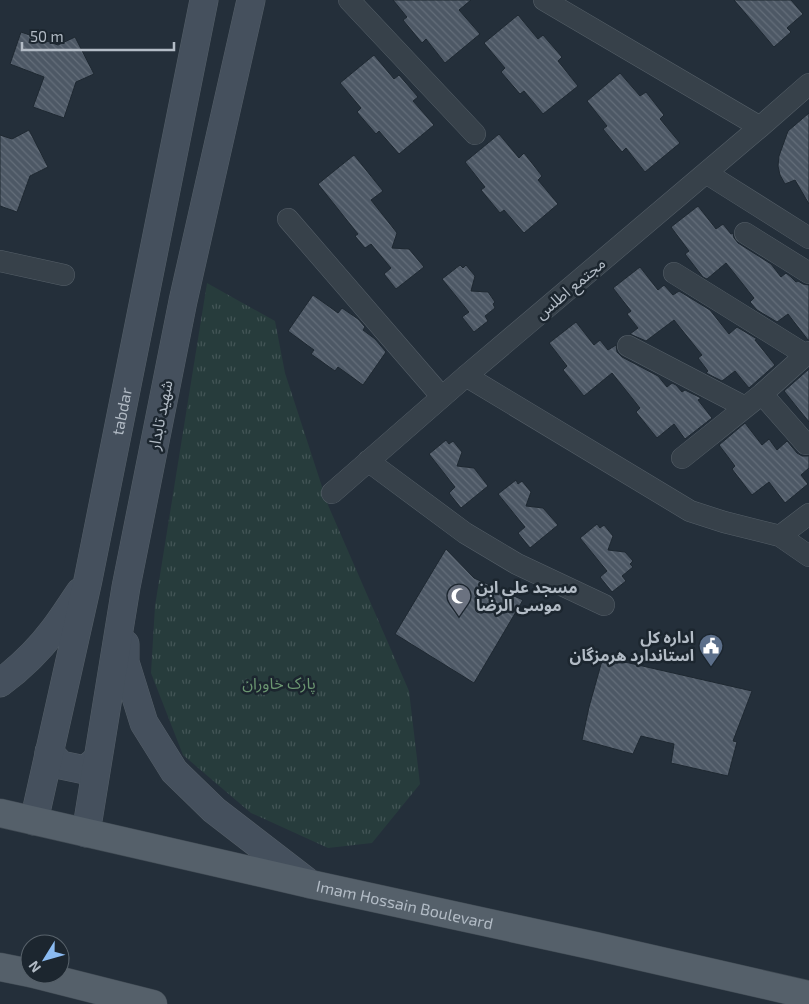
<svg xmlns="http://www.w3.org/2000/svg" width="809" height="1004" font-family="'Exo 2','Noto Sans Arabic',sans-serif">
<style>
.park{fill:url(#park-tufts)}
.building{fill:url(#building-back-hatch);stroke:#1e2831}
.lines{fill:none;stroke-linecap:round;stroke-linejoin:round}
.street-casing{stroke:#555f68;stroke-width:22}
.secondary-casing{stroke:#555f68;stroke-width:29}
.primary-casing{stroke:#404a53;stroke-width:29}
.street{stroke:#37414a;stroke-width:21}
.secondary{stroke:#45505d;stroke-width:28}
.primary{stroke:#55606a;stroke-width:28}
.labels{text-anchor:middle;stroke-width:5;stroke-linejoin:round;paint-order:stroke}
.street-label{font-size:16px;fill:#b3bcc6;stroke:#1c262f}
.poi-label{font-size:16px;font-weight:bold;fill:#b3bcc6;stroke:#1c262f;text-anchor:start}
.park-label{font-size:16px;fill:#6b9671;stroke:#1c262f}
</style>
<defs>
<pattern id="park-tufts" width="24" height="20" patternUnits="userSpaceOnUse" patternTransform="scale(1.25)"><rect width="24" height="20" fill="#273c3c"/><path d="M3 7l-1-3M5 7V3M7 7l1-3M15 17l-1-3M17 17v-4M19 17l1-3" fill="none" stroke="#445657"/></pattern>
<pattern id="building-back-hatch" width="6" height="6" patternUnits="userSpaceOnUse" patternTransform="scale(1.25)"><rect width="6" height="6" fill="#4d5865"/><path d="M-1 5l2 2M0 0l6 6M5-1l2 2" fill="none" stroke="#646e7a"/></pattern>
</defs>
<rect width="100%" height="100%" fill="#242f3a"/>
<path class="park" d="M207,283L275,321L285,373L328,505L409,691L420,784L372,843L328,848L251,813L183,755L151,673L155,606Z"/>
<path class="building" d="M393,0H471L459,10L480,34L445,63L426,39L422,43L403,20L407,17Z
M734,0H791L803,14L787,28L791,32L774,47Z
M518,15L538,39L543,35L562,57L558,61L578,86L543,114L524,91L520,94L501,72L505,68L484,43Z
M21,32L58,45L75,37L94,74L76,82L64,118L33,107L44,77L10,64Z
M374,55L394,79L399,75L418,97L413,101L434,125L399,154L379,131L376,134L357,112L361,108L340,83Z
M620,73L640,96L646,92L664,115L660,119L680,143L645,172L626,148L622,152L603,129L607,126L587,101Z
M809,113V204L795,180L785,184L780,175L778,166L779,156L788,131Z
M29,130L48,167L30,176L17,212L0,206V135L12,139Z
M499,134L519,158L524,153L542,176L538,180L558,204L524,233L504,210L500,213L481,190L485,187L465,162Z
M354,155L383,191L371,200L397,233L392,248L409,249L424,267L396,289L384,274L391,268L371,244L365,248L355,236L358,234L318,184Z
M698,206L716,229L723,224L731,234L733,233L734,238L738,243L771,264L781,277L786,273L791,277L796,282L798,281L803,284L809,285V340H808L788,314L777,322L757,310L750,302L754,298L726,263L707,279L703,277L685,254L689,251L671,227Z
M460,265L463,268L466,265L475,276L471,291L488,292L495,302L493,304L495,308L485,316L488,321L474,332L462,317L469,312L442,279Z
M640,267L658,290L664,285L673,295L679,291L710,310L729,334L737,327L757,339L755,340L775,365L749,388L735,371L722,381L706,373L708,371L698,358L702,355L674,320L646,341L630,334L638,328L627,314L631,311L613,288Z
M313,295L338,313L342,308L358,319L365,327L363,330L375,339L386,352L363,385L338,367L335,371L311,354L314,350L288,331Z
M576,322L594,345L600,340L608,350L616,345L617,352L622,357L658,376L667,387L672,383L676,385L682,392L685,390L701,398L698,400L712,418L685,439L674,424L657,438L636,412L640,408L612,373L584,396L563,370L567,366L549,343Z
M809,369V422L784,391Z
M745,423L762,445L769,439L777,450L787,441L797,453L802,456H809V468L801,475L808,484L785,503L769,482L752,495L732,469L735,466L719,445Z
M446,440L449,444L453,441L462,452L457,466L474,468L488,486L461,508L449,493L455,487L429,454Z
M516,480L518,484L522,481L531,492L526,506L543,508L558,525L530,548L518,533L525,527L498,494Z
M597,524L600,528L604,525L613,536L608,550L625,552L633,561L630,564L633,567L622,576L626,581L612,592L600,577L607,571L580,538Z
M446,549L474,578L523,600L474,683L395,634Z
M603,657L752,691L733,741L737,742L728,776L671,763L674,744L641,736L633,754L582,740L589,707Z"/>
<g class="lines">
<defs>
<path id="street" d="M349,0L475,134
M544,0L760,127
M706,173L809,238
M288,219L442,397
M745,233L809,273
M0,261L64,275
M674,273L806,355
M628,346L745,407
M466,376L690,511L724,522L780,536L809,556
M762,394L806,444
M682,458L762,394L809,352
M368,461L465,533L517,564L604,605
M332,493L466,376L760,127L809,84
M780,536L809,514"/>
<g id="secondary">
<path d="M125,644V662L144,723L174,771L214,810L310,884"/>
<path d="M0,683C20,668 38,651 53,631C63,618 71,605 80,592"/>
<path d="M49,752L61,765L85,770L97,760"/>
<path id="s1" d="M34,821L88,580L204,0"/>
<path d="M86,833L126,587L183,301L251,0"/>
</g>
<g id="primary">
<path id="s2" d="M0,813L310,884L595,946L809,995"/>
<path d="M0,967L30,973"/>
<path d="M34,974L153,1004"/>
</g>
</defs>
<use href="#street" class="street-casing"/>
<use href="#secondary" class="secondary-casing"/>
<use href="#primary" class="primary-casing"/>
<use href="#street" class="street"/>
<use href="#secondary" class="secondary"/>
<use href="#primary" class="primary"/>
</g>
<defs>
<symbol id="mosque-pin" viewBox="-11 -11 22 30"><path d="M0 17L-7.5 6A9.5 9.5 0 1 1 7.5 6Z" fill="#6b7280" stroke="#1c262f"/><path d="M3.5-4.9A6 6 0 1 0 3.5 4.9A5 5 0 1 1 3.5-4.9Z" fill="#fff"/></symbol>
<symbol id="civic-pin" viewBox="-11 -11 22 30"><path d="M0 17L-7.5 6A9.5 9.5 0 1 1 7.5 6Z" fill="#5c6f8a" stroke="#1c262f"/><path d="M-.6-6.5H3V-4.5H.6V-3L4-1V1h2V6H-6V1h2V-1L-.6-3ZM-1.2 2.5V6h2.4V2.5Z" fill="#fff"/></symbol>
</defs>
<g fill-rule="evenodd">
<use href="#mosque-pin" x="445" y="582" width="28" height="38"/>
<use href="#civic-pin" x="697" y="632" width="28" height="38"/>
</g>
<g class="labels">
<g class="street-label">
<text transform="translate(570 288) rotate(-40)" y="6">مجتمع اطلس</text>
<text dy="6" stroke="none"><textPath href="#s1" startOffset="419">tabdar</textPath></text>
<text transform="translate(160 415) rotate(-79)" y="6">شهید تابدار</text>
<text dy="6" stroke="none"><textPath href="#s2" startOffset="415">Imam Hossain Boulevard</textPath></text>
</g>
<g class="poi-label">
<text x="476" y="593">مسجد علی ابن<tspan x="476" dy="18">موسی الرضا</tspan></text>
<text x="694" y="643" text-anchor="end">اداره کل<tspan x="694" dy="18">استاندارد هرمزگان</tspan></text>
</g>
<g class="park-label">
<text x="279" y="689">پارک خاوران</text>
</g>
</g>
<g transform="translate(45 959) rotate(233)"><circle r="24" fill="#1c262f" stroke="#58626b"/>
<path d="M0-4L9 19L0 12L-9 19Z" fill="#8bbbf2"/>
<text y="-8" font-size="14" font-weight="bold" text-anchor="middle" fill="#b3bcc6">N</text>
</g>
<path d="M22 42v8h152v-8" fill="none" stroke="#b3bcc6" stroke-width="2.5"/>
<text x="30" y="42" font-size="15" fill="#b3bcc6" stroke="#1c262f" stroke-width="4" paint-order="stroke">50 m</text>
</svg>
